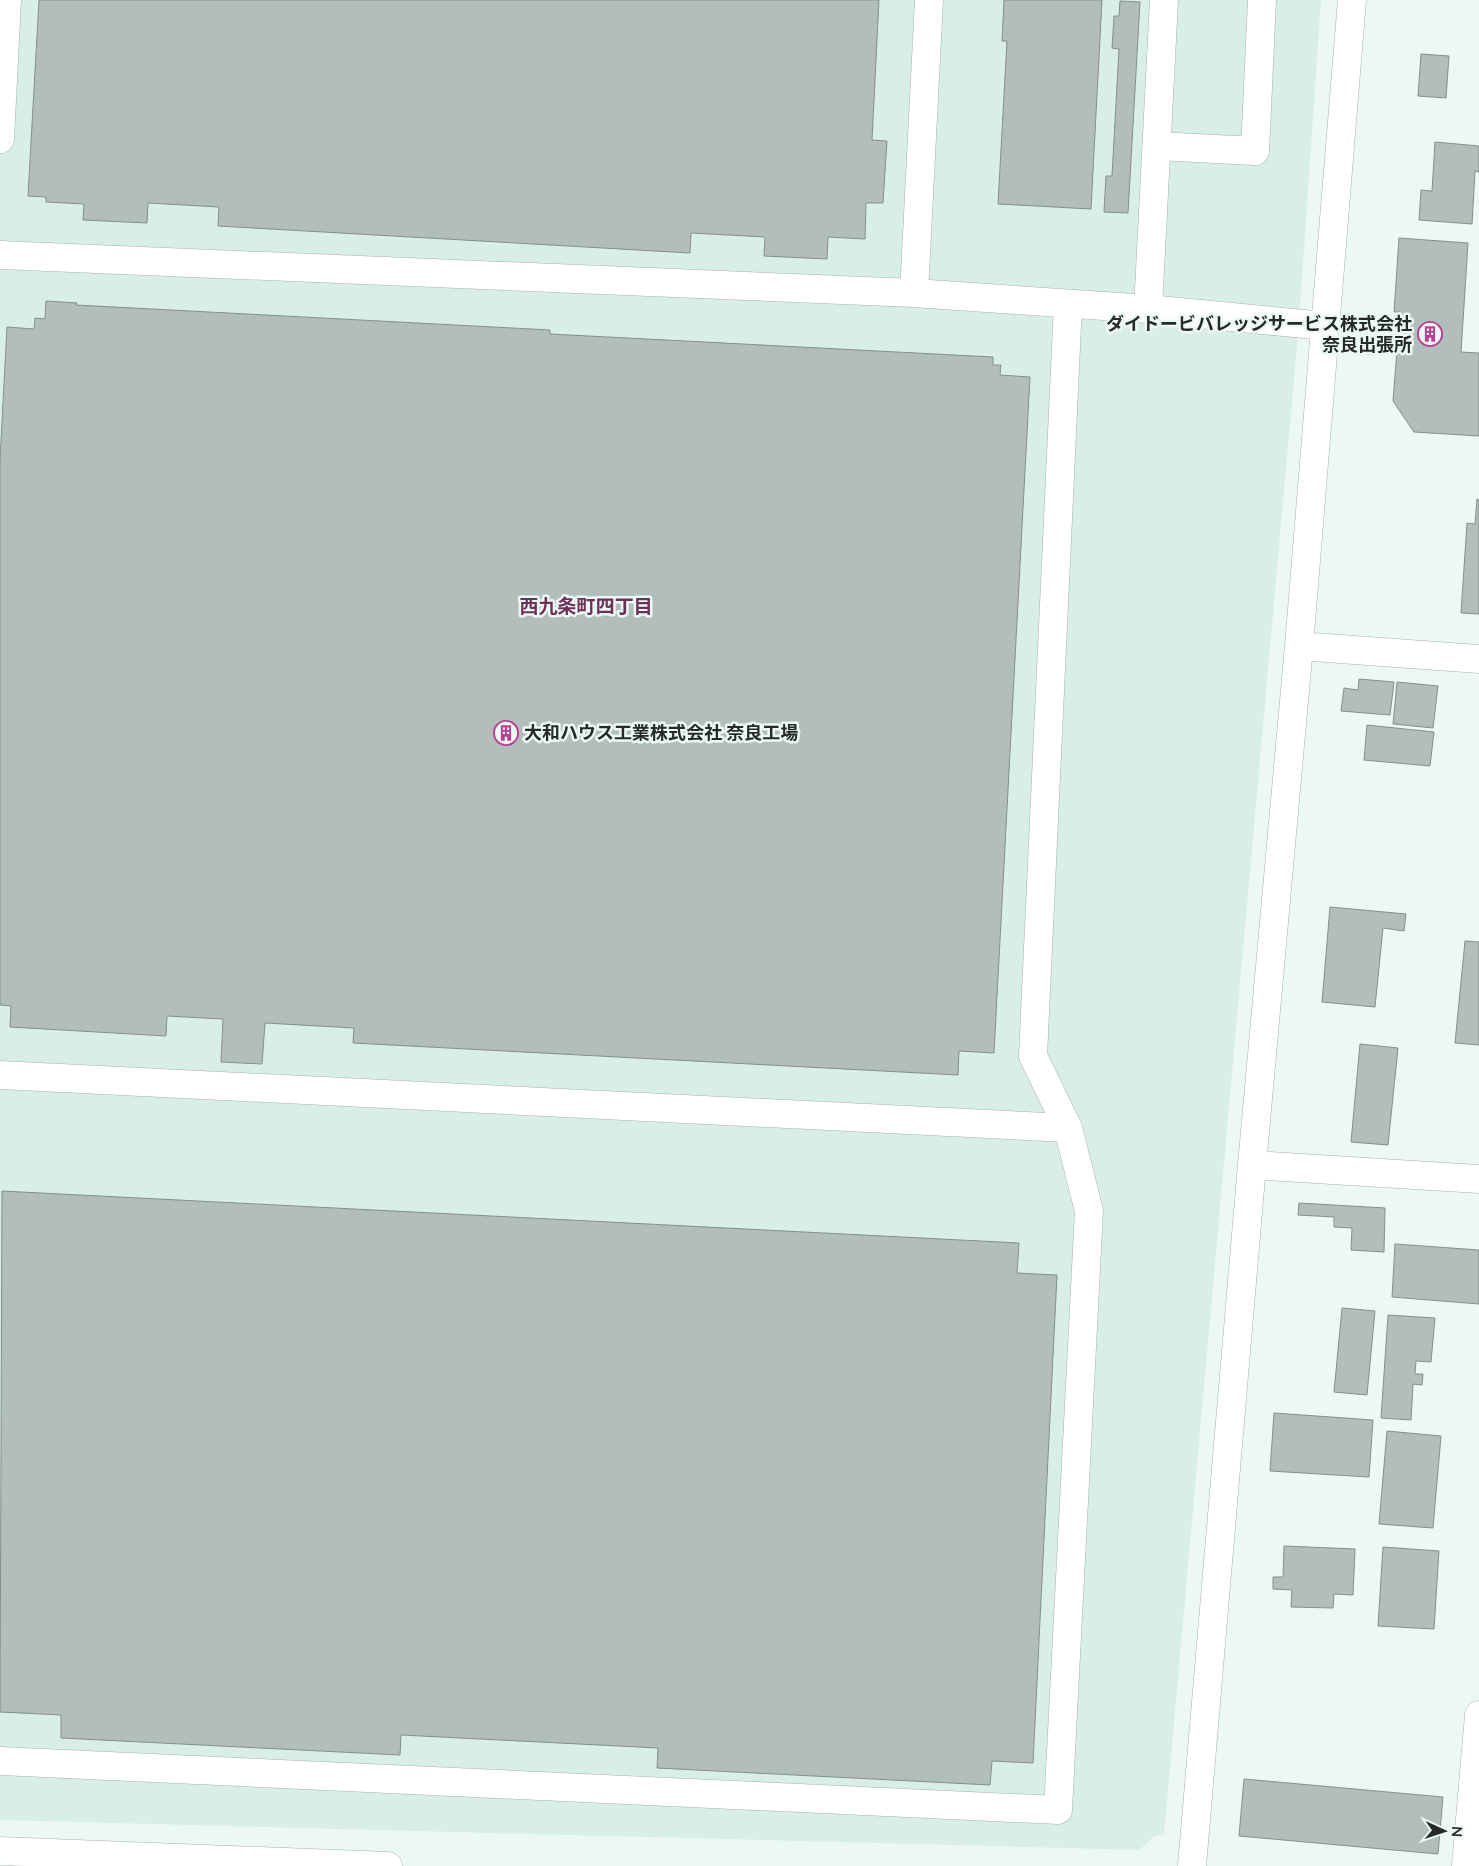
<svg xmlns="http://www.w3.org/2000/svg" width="1479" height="1866" font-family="Lato,'Noto Sans JP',sans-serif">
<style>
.built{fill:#d9eee9}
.building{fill:#b2bebb;stroke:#848f8c}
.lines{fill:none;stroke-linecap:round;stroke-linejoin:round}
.minor-casing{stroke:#a6b1af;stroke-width:29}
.minor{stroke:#fff;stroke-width:28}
.labels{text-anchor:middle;stroke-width:5;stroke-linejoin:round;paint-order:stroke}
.poi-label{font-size:18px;font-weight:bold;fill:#252a29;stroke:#ecf8f5;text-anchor:end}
.neighbourhood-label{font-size:19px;font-weight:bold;fill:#6d3158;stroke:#ecf8f5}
</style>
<rect width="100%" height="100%" fill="#ecf8f5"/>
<path class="built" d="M0,0H1321L1299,323L1164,1835L1155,1836L1139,1850L0,1820Z"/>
<path class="building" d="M39,0H879L872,140L887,141L883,203H866L865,239L828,237L827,259L764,256L765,237L691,233L690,253L218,226L219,207L148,203L147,223L83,220L84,204L46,202V197L28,196Z
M1004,0H1102L1091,209L998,204L1007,41H1002Z
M1120,1L1140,2L1128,213L1104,212L1106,176H1112L1119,49L1112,48L1114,16H1119Z
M1421,54L1449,56L1446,98L1418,96Z
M1435,142L1479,146V172L1475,171L1472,224L1419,220L1421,190L1432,191Z
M1399,238L1468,243L1461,352L1479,353V436L1414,432L1393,401L1400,312H1394Z
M46,301L77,303L76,305L550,330V334L993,357V365H1001L1000,375L1030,377L994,1053L959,1051L958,1075L353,1043L354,1028L265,1023L262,1064L221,1062L223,1019L167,1016L166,1036L10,1027L11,1006L0,1005V460L7,327L34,329L35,318L45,319Z
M1477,499L1479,500V614L1461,613L1467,523L1475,524Z
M1359,679L1394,682L1390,715L1341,711L1344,688L1358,690Z
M1397,682L1438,686L1433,728L1393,724Z
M1367,725L1434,732L1430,766L1364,760Z
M1330,907L1406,914L1404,931L1383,928L1375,1007L1322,1002Z
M1465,941L1479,942V1045L1455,1043Z
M1360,1044L1398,1048L1388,1145L1351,1142Z
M2,1191L1019,1243L1017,1273L1057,1275L1033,1763L992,1761L990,1785L657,1768L658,1748L401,1735L400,1755L61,1738V1715L0,1712Z
M1299,1203L1385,1208L1384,1252L1351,1250L1352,1228L1334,1227V1217L1298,1215Z
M1395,1244L1479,1250V1304L1392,1297Z
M1342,1308L1375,1311L1367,1395L1334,1392Z
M1388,1315L1435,1318L1431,1362L1416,1361L1415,1374H1423L1422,1385L1413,1384L1411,1420L1381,1418Z
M1274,1413L1373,1420L1369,1477L1270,1471Z
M1387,1431L1441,1436L1433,1528L1379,1524Z
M1284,1546L1355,1549L1353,1595L1334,1594L1333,1608L1291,1607L1292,1590L1273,1589V1577H1283Z
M1383,1547L1439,1551L1434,1629L1378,1626Z
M1244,1779L1443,1797L1438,1854L1239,1836Z"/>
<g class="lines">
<defs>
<path id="minor" d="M0,139L7,0
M1157,146L1255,151L1262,0
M0,255L914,293L929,0
M914,293L1148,309L1325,326
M1148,309L1164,0
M1299,646L1479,659
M0,1075L1068,1128
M1252,1165L1479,1179
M0,1761L1058,1810L1089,1211L1068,1128L1033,1056L1068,304
M0,1851L388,1866
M1192,1866L1252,1165L1299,646L1352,0
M1466,1866L1479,1715"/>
</defs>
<use href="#minor" class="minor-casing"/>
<use href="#minor" class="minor"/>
</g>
<defs>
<symbol id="building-ring" viewBox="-11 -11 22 22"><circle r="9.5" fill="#ecf8f5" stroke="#ba4092" stroke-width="1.5"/><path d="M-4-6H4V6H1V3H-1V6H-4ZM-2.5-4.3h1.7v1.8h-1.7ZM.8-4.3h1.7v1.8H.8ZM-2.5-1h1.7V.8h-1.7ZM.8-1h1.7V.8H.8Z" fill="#ba4092"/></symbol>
</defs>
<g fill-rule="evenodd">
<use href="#building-ring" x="1416" y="320" width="28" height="28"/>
<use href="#building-ring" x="492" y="719" width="28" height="28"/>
</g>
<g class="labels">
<g class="poi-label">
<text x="1412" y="330">ダイドービバレッジサービス株式会社<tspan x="1412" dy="21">奈良出張所</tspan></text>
<text x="524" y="739" text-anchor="start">大和ハウス工業株式会社 奈良工場</text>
</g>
<g class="neighbourhood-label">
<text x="586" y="613">西九条町四丁目</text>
</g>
</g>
<g transform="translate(1444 1831) rotate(93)" stroke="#ecf8f5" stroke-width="4" paint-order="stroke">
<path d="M0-4L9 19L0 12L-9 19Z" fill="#252a29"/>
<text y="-8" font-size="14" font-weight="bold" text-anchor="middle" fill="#252a29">N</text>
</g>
</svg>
